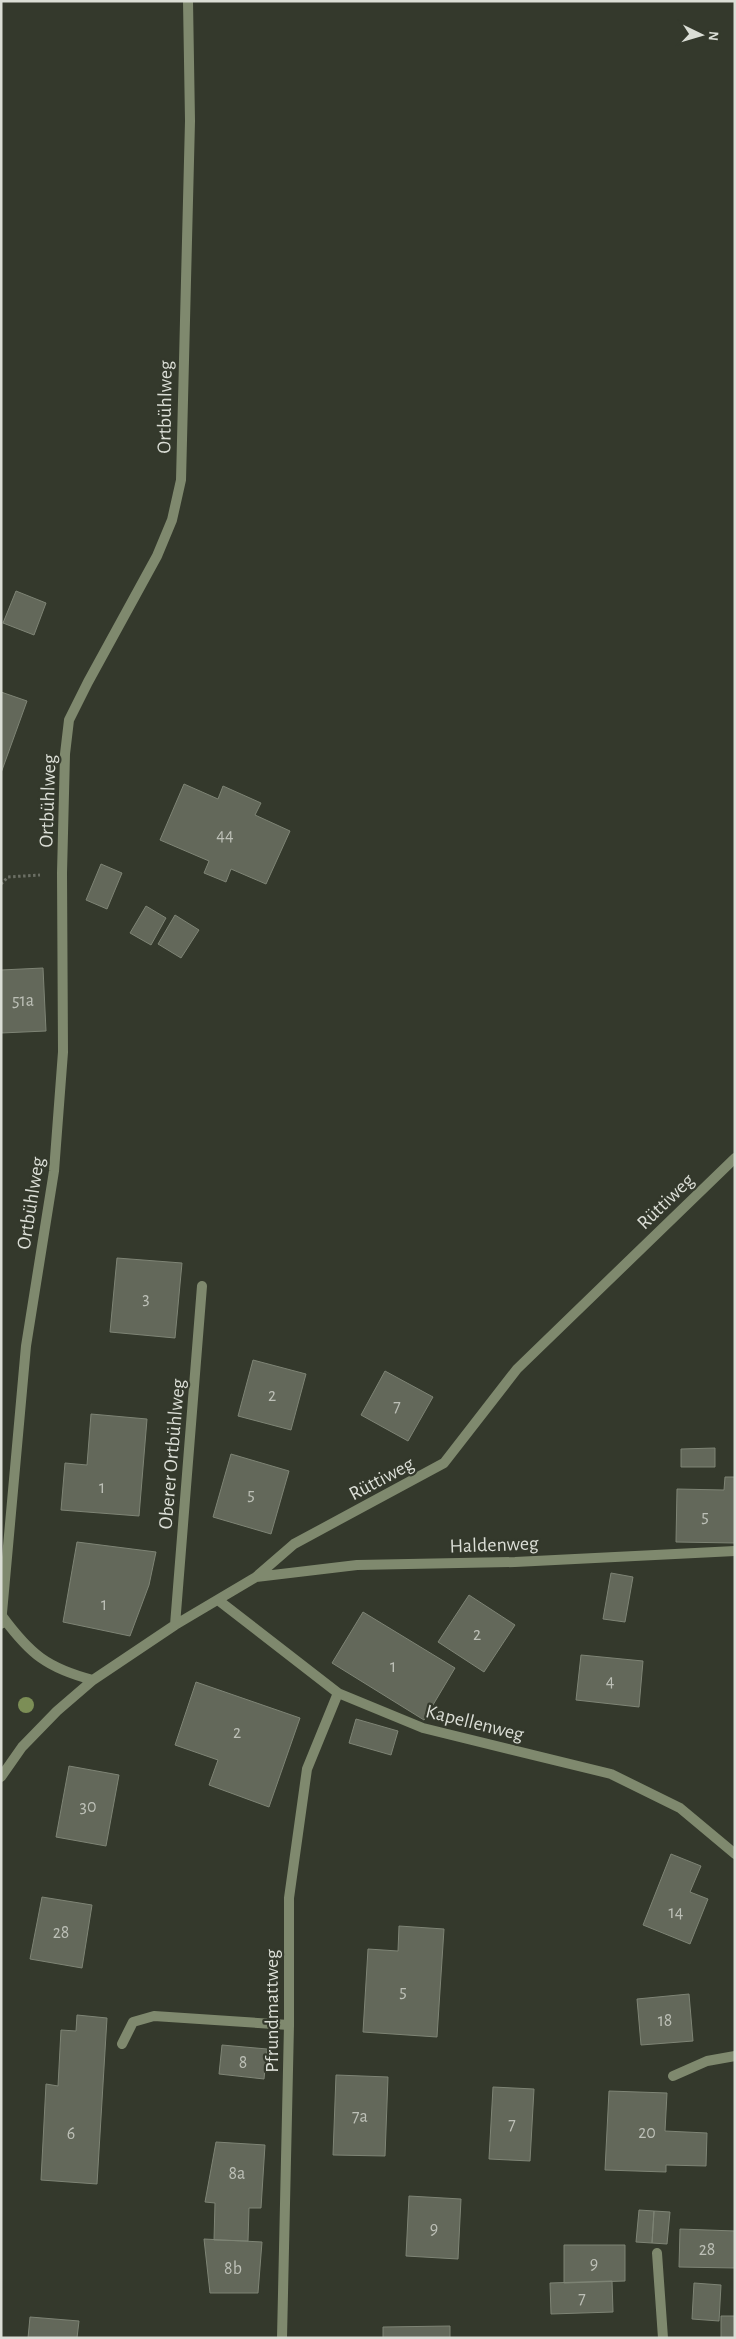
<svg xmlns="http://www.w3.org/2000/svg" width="736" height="2339" font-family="'Alegreya Sans',sans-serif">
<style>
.building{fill:#63685a;stroke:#7e8475}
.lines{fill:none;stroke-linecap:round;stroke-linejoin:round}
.path{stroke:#6b6f64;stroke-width:3;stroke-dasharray:2.5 2.5;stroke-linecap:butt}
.service{stroke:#7f896e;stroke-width:10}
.minor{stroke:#7f896e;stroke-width:10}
.tree{fill:#7c8e56}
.labels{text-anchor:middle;stroke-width:4.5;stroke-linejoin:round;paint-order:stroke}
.number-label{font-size:18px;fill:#bdc0b7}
.street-label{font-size:20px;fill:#dbded6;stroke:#34392c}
</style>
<rect width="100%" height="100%" fill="#34392c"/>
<path class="building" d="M16,591L46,603L34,635L3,623Z
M1,692L27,701L1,773Z
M184,784L218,799L223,786L261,803L255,815L290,831L266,884L231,869L226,882L204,873L209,861L160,840Z
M101,864L122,873L107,909L86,900Z
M146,906L166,918L151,945L130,933Z
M175,915L199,930L181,958L158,944Z
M43,968L46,1031L1,1033V970Z
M117,1258L182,1263L175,1338L110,1332Z
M253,1360L306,1374L291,1430L238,1416Z
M385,1371L433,1397L408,1441L361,1415Z
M91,1414L147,1419L139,1516L61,1510L65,1463L87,1465Z
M715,1448V1467H681V1449Z
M231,1454L289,1471L271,1534L213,1517Z
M725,1477H735V1543L676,1542L677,1489L724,1490Z
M77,1542L156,1552L149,1585L130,1636L63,1622Z
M611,1573L633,1577L625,1622L603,1619Z
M469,1595L515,1625L484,1672L438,1642Z
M363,1612L455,1668L424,1720L332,1663Z
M581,1655L643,1661L639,1707L576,1700Z
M196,1682L300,1718L269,1807L209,1785L218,1760L175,1745Z
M356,1719L398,1731L391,1755L349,1743Z
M69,1766L119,1775L106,1846L56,1837Z
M671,1854L701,1866L690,1892L708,1899L690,1944L643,1925Z
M42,1897L92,1905L82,1968L30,1959Z
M399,1926L444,1929L437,2037L363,2032L368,1949L398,1951Z
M689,1994L693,2041L641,2045L637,1999Z
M77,2015L107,2018L97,2184L41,2180L46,2084L58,2086L61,2030L76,2031Z
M222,2045L267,2049L264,2079L219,2074Z
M336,2075L388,2077L385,2156L333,2155Z
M493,2087L534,2089L530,2161L489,2159Z
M609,2091L667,2093L665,2131L707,2133L706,2166L666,2165V2172L605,2170Z
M216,2142L265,2145L261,2208H249L248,2241L214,2240L215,2203L205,2202Z
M409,2196L461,2199L458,2259L406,2256Z
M639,2210L654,2211L652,2243L636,2242Z
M654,2211L670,2212L667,2244L652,2243Z
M680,2229L735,2231V2268L679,2267Z
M204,2239L262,2242L258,2293H210Z
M564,2245H625V2281L564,2283Z
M612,2281L613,2312L551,2314L550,2283Z
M694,2283L721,2285L719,2321L692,2319Z
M721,2316H735V2338H721Z
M30,2317L79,2321L77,2338H28Z
M450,2326V2338H383V2327Z"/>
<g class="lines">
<path class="path" d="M1,884L8,877L40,875"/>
<path class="service" d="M122,2044L133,2022L154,2016L289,2025"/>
<path class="minor" d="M256,1577L357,1565L515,1562L735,1551
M218,1600L338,1693L423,1728L611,1774L680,1808L735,1854
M2,1616C30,1654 47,1668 93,1680
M1,1624L26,1346L54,1171L63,1052L62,873L65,754L69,720L88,682L157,556L172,520L181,480L190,121L188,1
M175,1625L202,1286
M1,1777L22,1747L57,1711L93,1680L175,1625L256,1577L294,1544L444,1463L517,1369L735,1158
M673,2076L707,2061L735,2056
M657,2253L663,2338
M282,2338L289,2025V1898L307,1769L338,1693"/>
</g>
<circle class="tree" cx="26" cy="1705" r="8"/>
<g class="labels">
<g class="number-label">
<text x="225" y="841">44</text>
<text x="23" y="1006">51a</text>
<text x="146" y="1304">3</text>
<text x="272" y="1401">2</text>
<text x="397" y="1412">7</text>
<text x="102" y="1493">1</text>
<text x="251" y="1500">5</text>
<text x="705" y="1522">5</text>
<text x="104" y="1610">1</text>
<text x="477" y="1640">2</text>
<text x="393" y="1672">1</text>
<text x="610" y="1687">4</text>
<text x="237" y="1738">2</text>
<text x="88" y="1812">30</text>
<text x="676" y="1918">14</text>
<text x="61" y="1938">28</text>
<text x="403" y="1997">5</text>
<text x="665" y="2026">18</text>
<text x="243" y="2068">8</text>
<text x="360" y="2122">7a</text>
<text x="512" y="2130">7</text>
<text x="647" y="2138">20</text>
<text x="71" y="2139">6</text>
<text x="237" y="2179">8a</text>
<text x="434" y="2234">9</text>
<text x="707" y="2255">28</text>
<text x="594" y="2269">9</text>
<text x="233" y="2274">8b</text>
<text x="582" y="2304">7</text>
</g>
<g class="street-label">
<text transform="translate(164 407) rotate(-89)" y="7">Ortbühlweg</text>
<text transform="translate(47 801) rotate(-88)" y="7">Ortbühlweg</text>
<text transform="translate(665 1201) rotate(-44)" y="7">Rüttiweg</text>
<text transform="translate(30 1203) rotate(-81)" y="7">Ortbühlweg</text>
<text transform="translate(171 1454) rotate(-85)" y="7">Oberer Ortbühlweg</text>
<text transform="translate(381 1478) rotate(-28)" y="7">Rüttiweg</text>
<text transform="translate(494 1544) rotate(-2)" y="7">Haldenweg</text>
<text transform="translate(475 1722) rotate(14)" y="7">Kapellenweg</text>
<text transform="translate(271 2011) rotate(-90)" y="7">Pfrundmattweg</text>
</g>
</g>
<rect width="736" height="2339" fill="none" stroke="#dbded6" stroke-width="5"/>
<g transform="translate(701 35) rotate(95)" stroke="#34392c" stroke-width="4" paint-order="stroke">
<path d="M0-4L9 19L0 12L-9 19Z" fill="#dbded6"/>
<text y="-8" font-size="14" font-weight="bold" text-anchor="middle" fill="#dbded6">N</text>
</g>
</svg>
